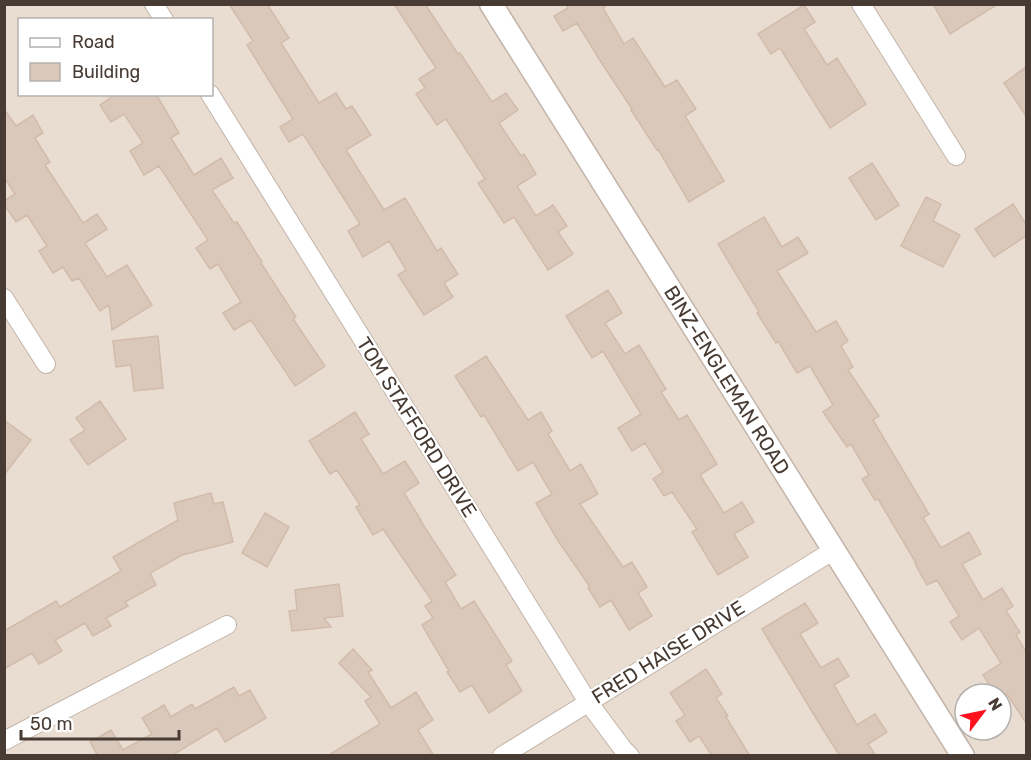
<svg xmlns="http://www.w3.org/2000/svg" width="1031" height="760" font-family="Rubik,sans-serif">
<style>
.residential{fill:#e9ddd2;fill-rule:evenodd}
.building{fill:#dac8bb;stroke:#d2bbab;stroke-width:1.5}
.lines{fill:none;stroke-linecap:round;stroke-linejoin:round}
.minor-casing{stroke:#c3b4a9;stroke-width:20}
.tertiary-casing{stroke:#c3b4a9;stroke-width:25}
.minor{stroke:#fff;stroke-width:18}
.tertiary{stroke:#fff;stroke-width:22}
.labels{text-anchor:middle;stroke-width:4.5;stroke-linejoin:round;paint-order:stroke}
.street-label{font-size:20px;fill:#473b33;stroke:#fff}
</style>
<rect width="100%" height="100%" fill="#f4ece4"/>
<path class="residential" d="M5,5H1026V755H5ZM20,20H212V94H20ZM965,694H1001V730H965Z"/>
<path class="building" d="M229,4H267L289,38L281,43L319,103L336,93L346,109L352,106L371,135L346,150L384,210L405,198L437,251L441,248L458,274L444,283L453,297L424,315L398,275L406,270L389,241L363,257L348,231L360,224L303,134L289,142L280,127L293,119L247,45L253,41Z
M394,4H425L458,54L460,53L492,102L506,93L518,110L499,123L521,156L524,154L536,174L517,186L536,216L553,205L567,226L558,232L573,254L548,270L514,217L504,223L478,183L485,179L446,119L437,125L416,94L425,88L419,79L436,68Z
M566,4H608L603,8L624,44L633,38L665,87L677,80L696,109L685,116L724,181L689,202L658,149L657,150L631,110L632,109L601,62L577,23L563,31L554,16L568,8Z
M933,4H998L950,34Z
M804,5L815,22L804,29L827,65L837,58L866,104L830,128L780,48L771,54L758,34Z
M1026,67V116L1004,83Z
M116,94H156L179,133L171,138L194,175L221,158L233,178L212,190L234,223L237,222L262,262L261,263L296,317L293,319L325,366L295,386L251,320L234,330L223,313L241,302L218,264L210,269L196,248L208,240L159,166L144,175L130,151L143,143L124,114L111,122L100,105Z
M4,109L16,126L33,115L43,133L35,138L50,162L45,165L83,223L97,214L107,229L85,243L107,277L127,265L152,305L112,330L109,305L100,311L79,278L72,281L63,267L53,273L39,251L47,246L27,215L16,222L4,204V201L15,194L4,177Z
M872,163L899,205L876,220L849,178Z
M926,197L941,204L933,221L960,235L943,267L901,246Z
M1013,204L1026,224V236L994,257L975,229Z
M764,217L782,247L798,237L808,253L777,271L816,332L836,321L848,341L841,346L853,367L848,370L879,416L873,420L929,514L923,518L941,548L969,532L981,554L962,564L983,600L1002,588L1013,606L1006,611L1020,632L1016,635L1026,652V723L1007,694H995L983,675L1001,663L979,628L962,640L950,622L959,616L937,580L927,585L915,564L916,563L878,499L875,500L862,479L869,475L851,444L847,447L823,412L833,405L810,366L797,373L778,341L776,343L757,313L759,312L718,244Z
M608,290L622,313L605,323L625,354L639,345L666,389L661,392L679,420L687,415L717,464L700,475L724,513L742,502L754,522L734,534L748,557L718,575L692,532L697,529L672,492L664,496L653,479L663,472L645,443L632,451L618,428L641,414L603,351L592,358L566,316Z
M158,336L163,388L134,391L131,365L116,367L113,341Z
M486,356L528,420L541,412L552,431L548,434L570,471L581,464L598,494L580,504L623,567L632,562L647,587L638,593L652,616L629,630L611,600L600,607L588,588L590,587L557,539L536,503L552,494L533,462L518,471L484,415L481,417L455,376Z
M100,401L126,439L88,465L70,440L85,430L76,418Z
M355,412L369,434L361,439L383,474L405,461L419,483L404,493L421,520H420L456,575L445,582L461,609L474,601L512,661L506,665L522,691L489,713L472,685L460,692L447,672L449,671L422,625L433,618L425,606L432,601L383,529L373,535L356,507L360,505L337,470L330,474L309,441Z
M4,420L31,440L4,475Z
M211,493L214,504L223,502L233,542L182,555L150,573L156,585L125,602L128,606L106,618L111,626L93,636L85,623L55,640L62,651L39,664L32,653L4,669V631L56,601L60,607L121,571L113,557L178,520L174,503Z
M265,513L289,527L267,567L242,553Z
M339,584L343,616L324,618L331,627L292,631L289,611L297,610L295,590Z
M805,603L818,623L800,634L821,668L838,658L849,676L834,685L857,725L875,714L887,732L868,744L876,756H840L822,728L762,629Z
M353,649L372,670L368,672L391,708L416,692L433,720L418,730L434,756H327L380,724L365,701L371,697L339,663Z
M706,669L722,694L716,698L728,716L726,717L750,756H712L699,736L690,742L676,721L685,715L670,693Z
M234,687L239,696L250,690L266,718L225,742L217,728L171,756H98L90,742L111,730L123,750L152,734L142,718L164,705L171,717L192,704L195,709Z"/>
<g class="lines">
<defs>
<path id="minor" d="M154,4L164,20
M861,4L956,156
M210,94L588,702L623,749L630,756
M4,298L46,364
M4,741L227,625
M502,756L834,550"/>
<path id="tertiary" d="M491,4L963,756"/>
</defs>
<use href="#minor" class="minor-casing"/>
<use href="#tertiary" class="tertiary-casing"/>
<use href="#minor" class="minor"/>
<use href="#tertiary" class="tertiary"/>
</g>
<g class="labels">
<g class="street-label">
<text transform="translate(727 380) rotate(58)" y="7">BINZ-ENGLEMAN ROAD</text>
<text transform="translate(417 427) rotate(58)" y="7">TOM STAFFORD DRIVE</text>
<text transform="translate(668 652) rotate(-32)" y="7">FRED HAISE DRIVE</text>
</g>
</g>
<rect width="1031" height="760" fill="none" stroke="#473b33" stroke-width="12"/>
<rect x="18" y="18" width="195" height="78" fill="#ffffff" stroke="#b5b1ad" stroke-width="1.5"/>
<rect x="30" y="38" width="30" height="9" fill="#ffffff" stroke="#b5b1ad" stroke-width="1.5"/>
<text x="72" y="48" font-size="18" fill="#473b33">Road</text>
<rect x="30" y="63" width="30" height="18" fill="#dac8bb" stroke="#b5b1ad" stroke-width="1.5"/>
<text x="72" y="78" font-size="18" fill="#473b33">Building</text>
<g transform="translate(983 712) rotate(58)"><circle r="28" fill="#ffffff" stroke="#b5b1ad" stroke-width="1.5"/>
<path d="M0-4.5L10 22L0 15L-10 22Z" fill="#ff101d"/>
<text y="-9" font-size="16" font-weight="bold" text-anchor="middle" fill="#473b33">N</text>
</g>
<path d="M21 730v9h158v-9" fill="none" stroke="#473b33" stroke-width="3"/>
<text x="30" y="730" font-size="18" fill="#473b33" stroke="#ffffff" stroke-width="4.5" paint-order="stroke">50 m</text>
</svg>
